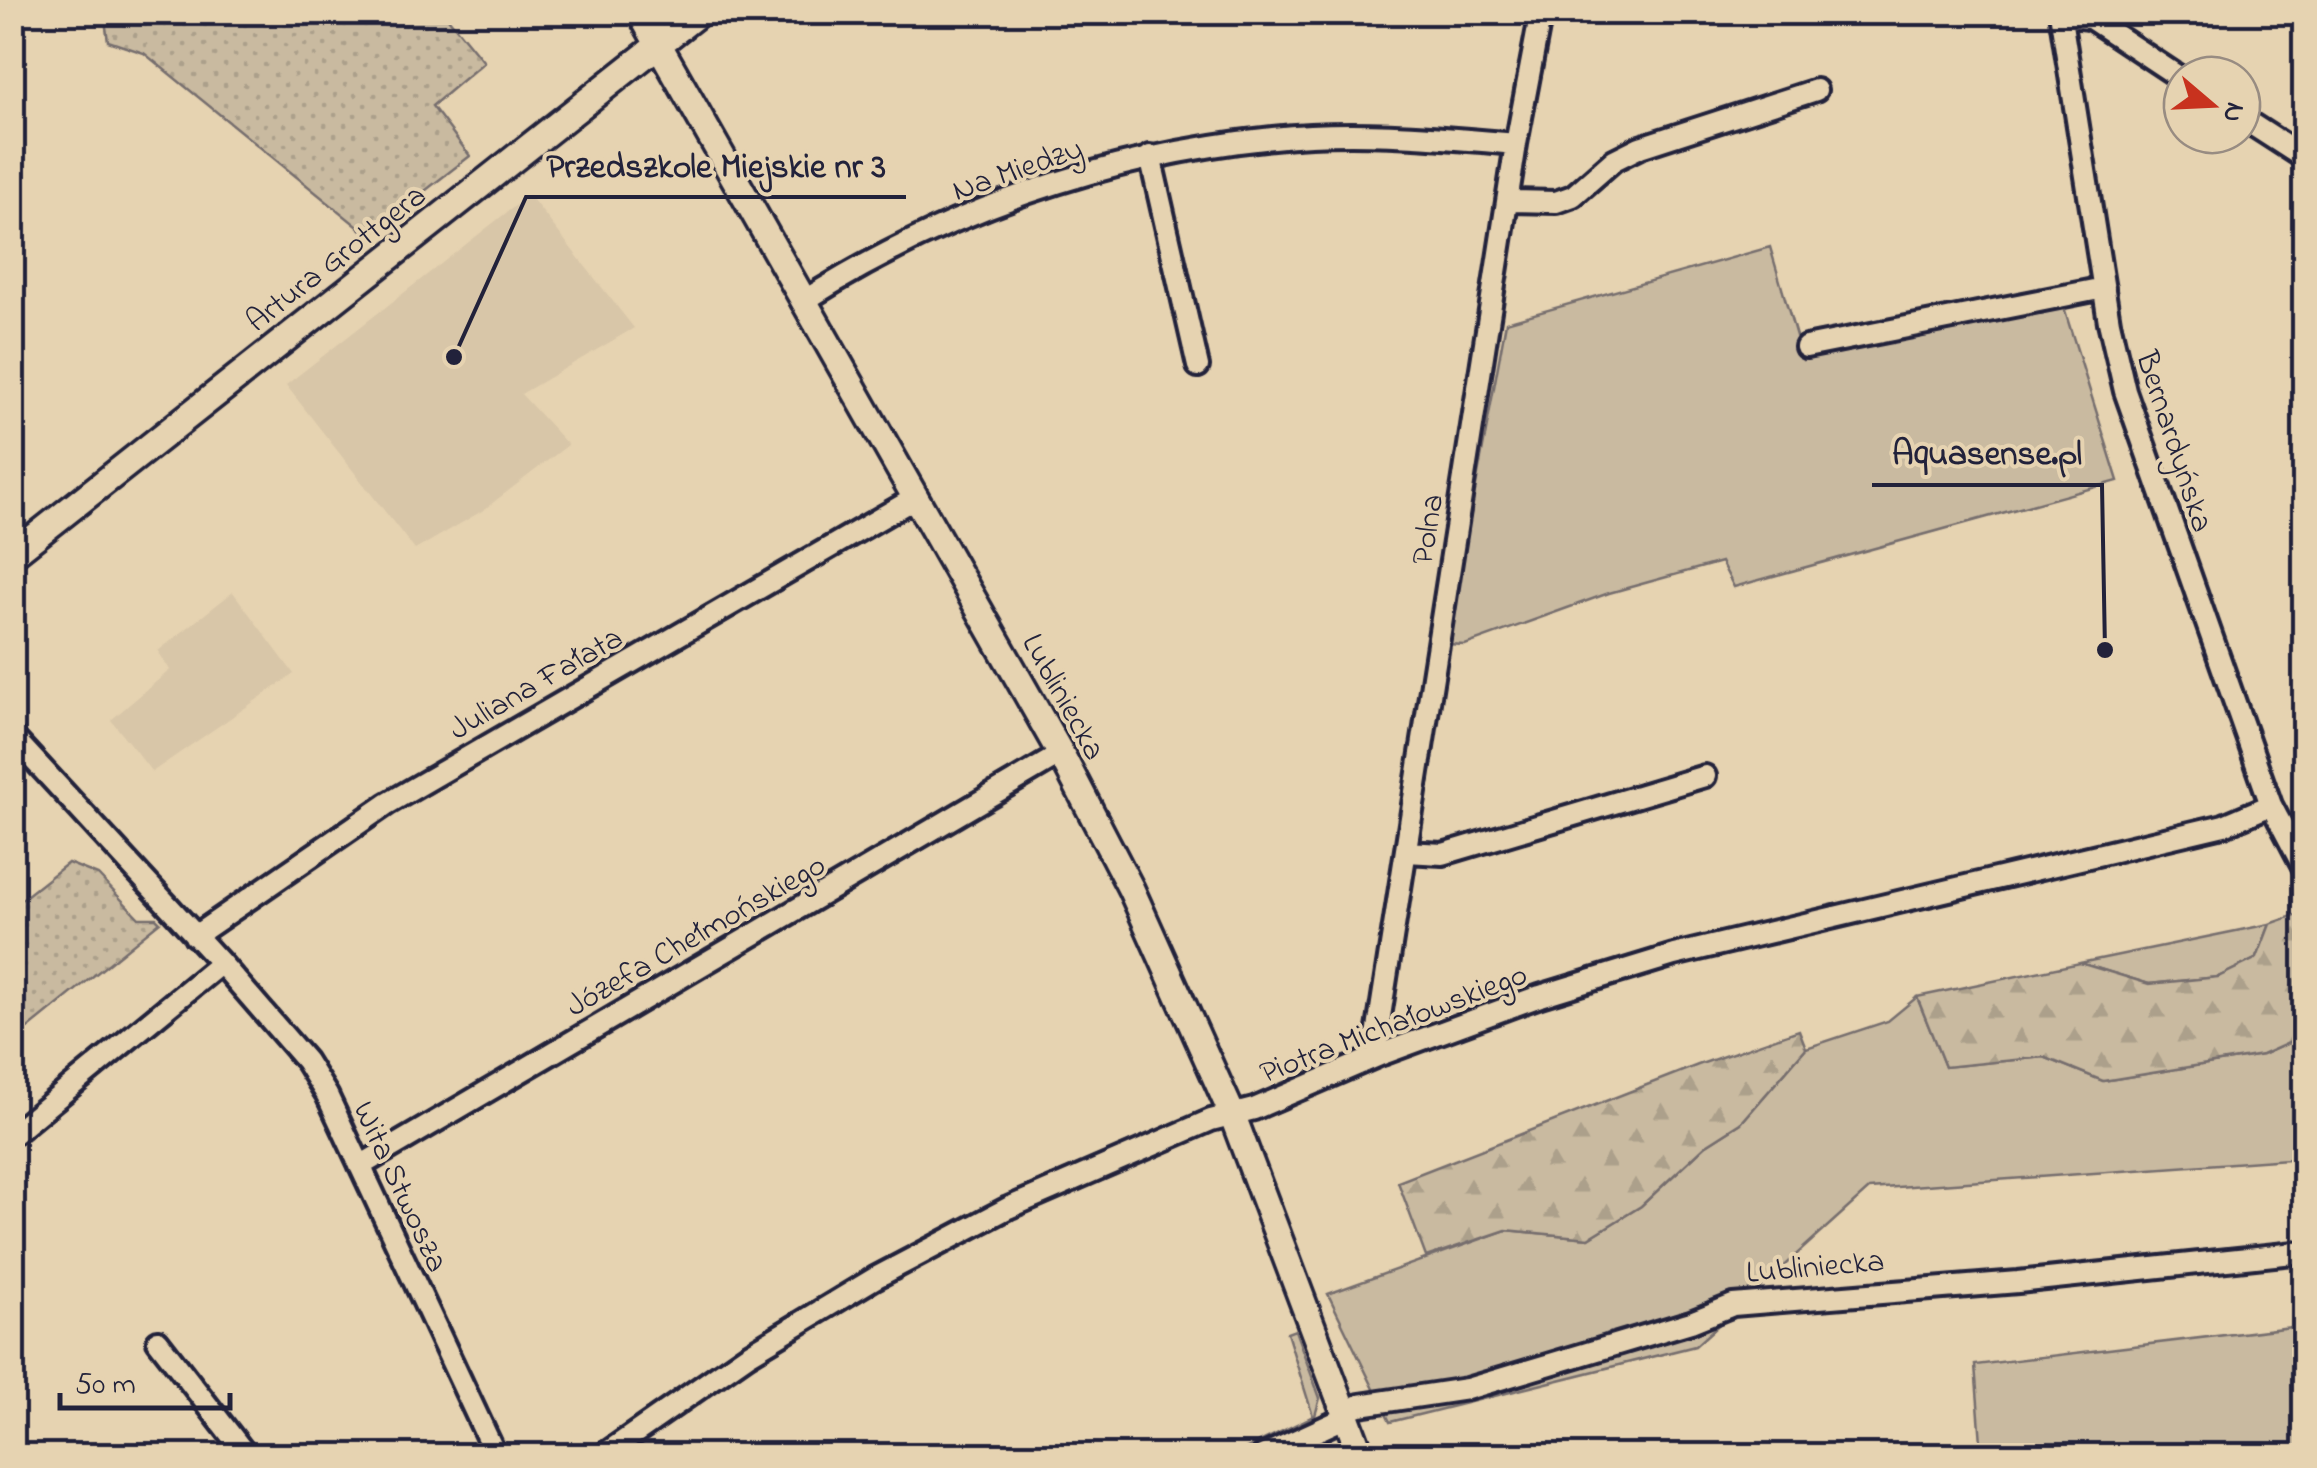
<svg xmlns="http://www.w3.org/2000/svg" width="2317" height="1468" font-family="'Indie Flower',sans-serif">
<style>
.built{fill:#d8c6a8}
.grass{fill:#c9baa0;stroke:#766e6e;stroke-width:2.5}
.forest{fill:url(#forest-firs);stroke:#766e6e;stroke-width:2.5}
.park{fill:url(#park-dots);stroke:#766e6e;stroke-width:2.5}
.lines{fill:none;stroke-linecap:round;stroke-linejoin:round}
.minor-casing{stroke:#22223b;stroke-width:28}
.tertiary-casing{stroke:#22223b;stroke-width:32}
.minor{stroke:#e6d3b1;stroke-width:20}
.tertiary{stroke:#e6d3b1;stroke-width:25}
.labels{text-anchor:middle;stroke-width:8;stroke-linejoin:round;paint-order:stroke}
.street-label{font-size:32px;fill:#22223b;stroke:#e6d3b1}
.leader{fill:none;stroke:#22223b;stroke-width:4}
.callout-dot{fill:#22223b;stroke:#e6d3b1;stroke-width:4}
.callout-label{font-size:35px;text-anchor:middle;font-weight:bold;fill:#22223b;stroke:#e6d3b1;stroke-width:8;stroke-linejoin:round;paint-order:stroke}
</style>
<defs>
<pattern id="forest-firs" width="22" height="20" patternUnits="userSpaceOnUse" patternTransform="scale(2.5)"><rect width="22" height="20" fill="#c9baa0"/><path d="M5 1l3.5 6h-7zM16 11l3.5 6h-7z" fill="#aca08b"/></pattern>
<pattern id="park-dots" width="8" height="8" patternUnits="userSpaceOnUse" patternTransform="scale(2.5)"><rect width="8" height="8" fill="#c9baa0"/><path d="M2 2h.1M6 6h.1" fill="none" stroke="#aca08b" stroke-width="1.8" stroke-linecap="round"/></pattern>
</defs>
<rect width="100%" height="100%" fill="#e6d3b1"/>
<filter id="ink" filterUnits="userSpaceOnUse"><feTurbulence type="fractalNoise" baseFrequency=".01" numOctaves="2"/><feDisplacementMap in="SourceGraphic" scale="20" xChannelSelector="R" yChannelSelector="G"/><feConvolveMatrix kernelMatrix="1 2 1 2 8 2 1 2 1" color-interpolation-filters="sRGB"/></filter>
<g filter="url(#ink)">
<path class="built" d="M529,195L634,328L521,394L568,445L482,511L415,550L286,385Z
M233,592L294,674L152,772L111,720L170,670L158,651Z"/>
<path class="grass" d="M1770,247L1803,360L2063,305L2118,481L1734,587L1721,562L1609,593L1465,645L1447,644L1506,322Z
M2270,924L2257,958L2218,977L2149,984L2080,963Z
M1917,997L1945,1067L2044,1057L2103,1081L2262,1055L2304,1036V1158L1869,1189L1695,1346L1390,1422L1328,1294L1506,1230L1589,1238L1641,1206L1705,1146L1741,1123L1806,1048L1888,1021Z
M2300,1326L2304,1348V1455H1982L1975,1365Z
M1295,1330L1320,1398L1314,1419L1240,1455L1239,1452L1313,1416L1287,1333Z"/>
<path class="forest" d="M2304,912V1036L2262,1055L2103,1081L2044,1057L1945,1067L1917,997L2080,963L2149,984L2218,977L2257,958L2270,924Z
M1799,1030L1806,1048L1741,1123L1705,1146L1641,1206L1589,1238L1506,1230L1426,1257L1398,1182L1698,1065Z"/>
<path class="park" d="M99,13H444L484,62L432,106L470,156L368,235L144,53L108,41L105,20Z
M68,863L98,875L139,918H156L160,922L13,1041V906Z"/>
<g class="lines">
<defs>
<path id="minor" d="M2060,12L2109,322L2125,391L2271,805L2304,868
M2061,15L2090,18L2182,79
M2242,118L2304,158
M1150,156L1198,366
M1508,201L1556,202L1573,196L1614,160L1640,147L1816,90
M802,302C943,212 1106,155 1273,138C1354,129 1436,137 1516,144
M1806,347L2104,288
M12,736L221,963L306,1061L327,1095L496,1456
M1406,852L1443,854L1705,776
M195,936L387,804L915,498
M1382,1054L1376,1042L1516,144L1541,12
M12,1135L221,963
M360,1166L1061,754
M158,1341L247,1456
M1345,1411L1360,1405L1467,1389L1691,1322L1733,1305L2018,1282L2304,1252
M602,1456L747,1355L875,1278L1008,1208L1211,1120L1254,1109L1382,1054L1540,996L1674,955L2224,825L2271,805
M1262,1456L1347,1417"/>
<path id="tertiary" d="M640,12L1061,754L1131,889L1232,1114L1361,1456
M12,555L700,12"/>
</defs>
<use href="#minor" class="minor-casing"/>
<use href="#tertiary" class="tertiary-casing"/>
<use href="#minor" class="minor"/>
<use href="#tertiary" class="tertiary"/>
</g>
</g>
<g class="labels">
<g class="street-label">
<text transform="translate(1017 168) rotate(-19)" y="11">Na Miedzy</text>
<text transform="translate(335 257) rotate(-38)" y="11">Artura Grottgera</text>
<text transform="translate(2176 441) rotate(72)" y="11">Bernardyńska</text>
<text transform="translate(1426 529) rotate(-81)" y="11">Polna</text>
<text transform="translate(535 682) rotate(-30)" y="11">Juliana Fałata</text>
<text transform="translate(1065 696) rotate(61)" y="11">Lubliniecka</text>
<text transform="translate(695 934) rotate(-30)" y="11">Józefa Chełmońskiego</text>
<text transform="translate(1393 1022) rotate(-21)" y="11">Piotra Michałowskiego</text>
<text transform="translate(402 1186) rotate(65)" y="11">Wita Stwosza</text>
<text transform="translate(1815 1265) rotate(-5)" y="11">Lubliniecka</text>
</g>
</g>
<path class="leader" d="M454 357L526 197H906M2105 650L2102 485H1872"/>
<g class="callout-dot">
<circle cx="454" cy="357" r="10"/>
<circle cx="2105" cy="650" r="10"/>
</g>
<g class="callout-label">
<text x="716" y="177">Przedszkole Miejskie nr 3</text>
<text x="1987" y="464">Aquasense.pl</text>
</g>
<rect width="2317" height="1468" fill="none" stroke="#e6d3b1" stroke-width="50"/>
<rect x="25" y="25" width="2267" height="1418" fill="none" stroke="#22223b" stroke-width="4" filter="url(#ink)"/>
<g transform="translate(2212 105) rotate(109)"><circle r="48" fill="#e6d3b1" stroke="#988c82" stroke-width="2.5"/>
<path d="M0-8L18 38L0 25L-18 38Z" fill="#c8321e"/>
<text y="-15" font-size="28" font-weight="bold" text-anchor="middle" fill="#22223b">N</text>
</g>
<path d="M60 1393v15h170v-15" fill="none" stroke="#22223b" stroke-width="5"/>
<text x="75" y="1393" font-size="30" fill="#22223b" stroke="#e6d3b1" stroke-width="8" paint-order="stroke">50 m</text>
</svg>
